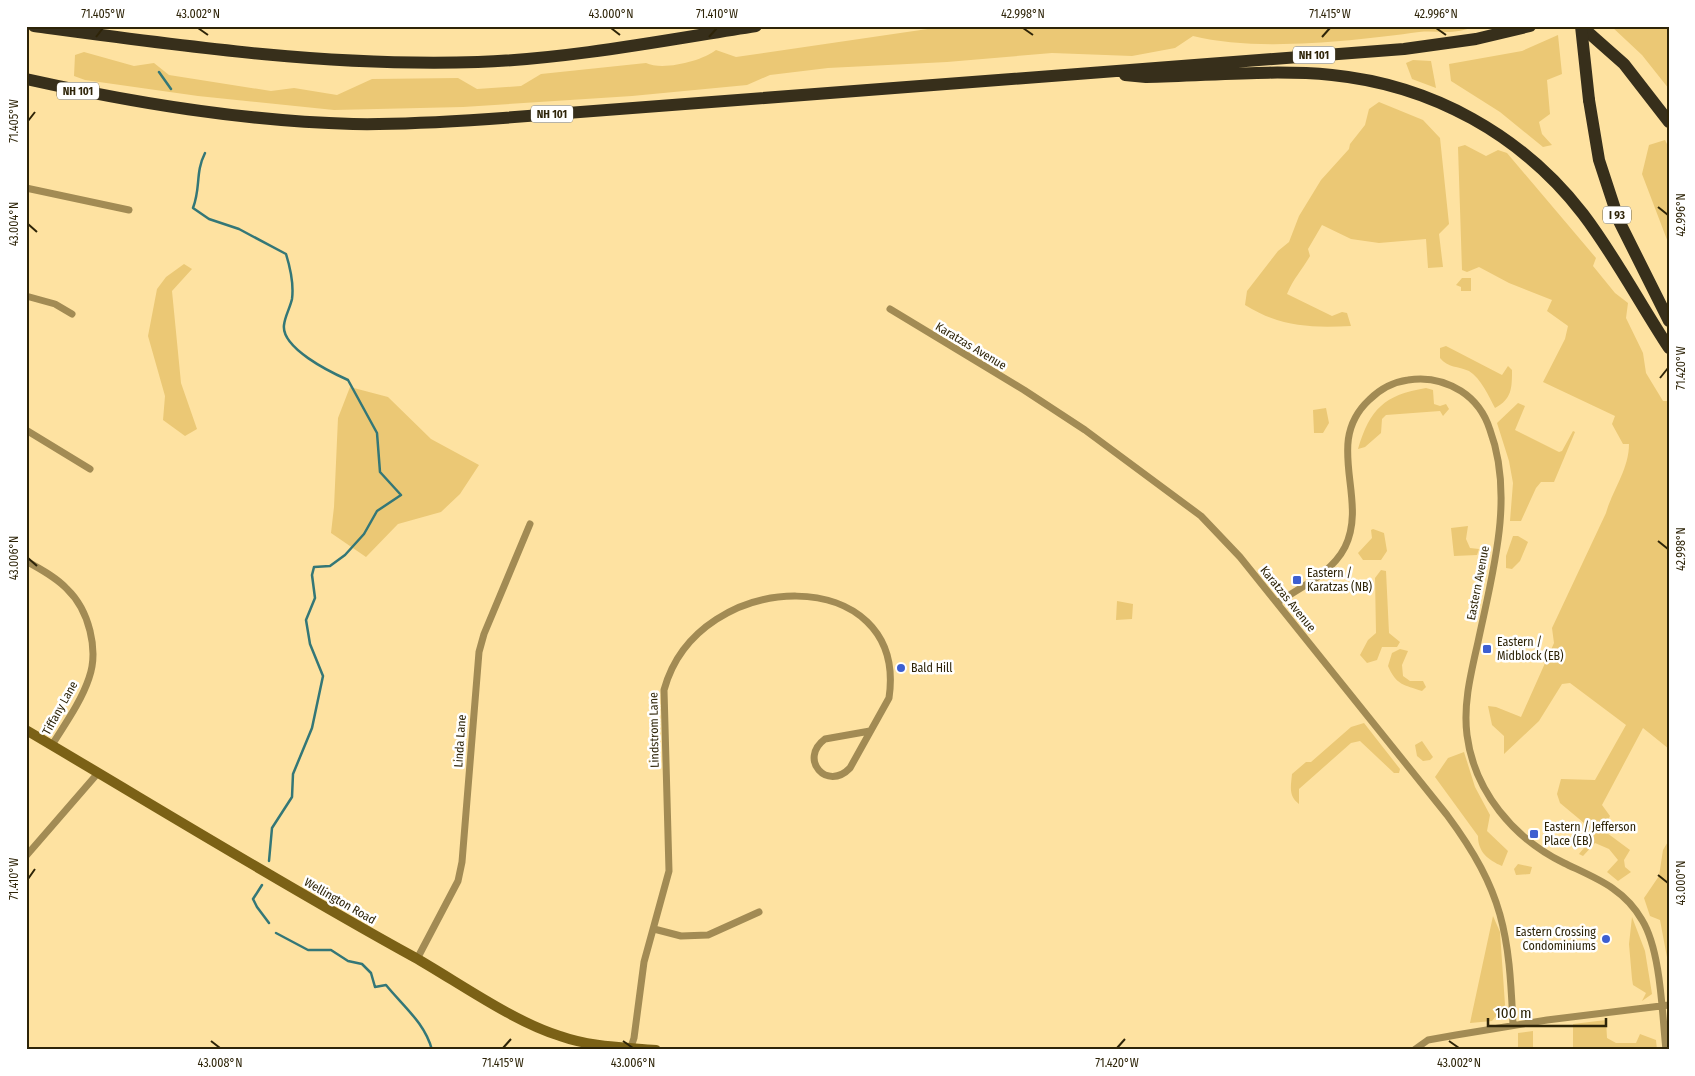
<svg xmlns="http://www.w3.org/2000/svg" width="1695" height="1076" font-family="'Fira Sans Condensed',sans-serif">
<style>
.green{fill:#ebc875}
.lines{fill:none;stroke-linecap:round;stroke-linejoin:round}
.stream{stroke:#347777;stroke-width:2.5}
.street{stroke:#a28b54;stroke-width:7}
.secondary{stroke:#7b6116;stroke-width:10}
.highway{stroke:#372f1b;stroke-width:12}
.highway-bridge{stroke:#372f1b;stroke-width:12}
.ticks{fill:none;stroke:#2e2408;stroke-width:2}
.poi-dot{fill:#3d5fd1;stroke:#fff;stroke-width:2}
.labels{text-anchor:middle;stroke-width:5;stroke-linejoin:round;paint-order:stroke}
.shield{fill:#fff;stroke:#6d6652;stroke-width:1}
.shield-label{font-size:11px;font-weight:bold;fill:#2e2408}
.street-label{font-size:12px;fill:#2e2408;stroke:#fff}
.poi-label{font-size:12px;fill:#2e2408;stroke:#fff;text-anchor:start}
.neatline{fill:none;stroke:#2e2408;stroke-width:2}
.ticks-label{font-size:12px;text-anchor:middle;fill:#2e2408}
</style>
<rect width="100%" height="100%" fill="#fee2a1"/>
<path class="green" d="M948,26H1480C1470,28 1459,32 1449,32C1439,32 1429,31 1419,32C1353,41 1257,52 1193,36L1175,48L1132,56L1052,53L947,62L828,68L770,75L747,85L632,96L463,107L334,110L198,96L85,80L74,76L75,55L84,52L134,66L154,63L169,75L271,91L294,88L337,95L372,79L458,78L477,89L521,86L541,74L646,63C663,71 702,61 716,50L736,57Z
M1611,26H1669V89L1642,55Z
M1558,35L1562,74L1547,80L1550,114L1539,122L1542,134L1552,145L1543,147L1500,112L1451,81L1449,64L1522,51Z
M1413,60L1431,61L1436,88L1412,79L1406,63Z
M1379,102L1423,120L1440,138L1449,224L1439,234L1443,267L1428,268L1426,239L1379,243L1351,239L1322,225L1308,249L1310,256C1302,270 1293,279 1287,294L1332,316L1342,312L1347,313L1351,326C1311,328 1280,327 1245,305L1247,291L1278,251L1289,242L1299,216L1321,180L1349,149L1350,144L1365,125L1369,109Z
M1665,140L1669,148V245L1642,174L1649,145Z
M1465,145L1486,156L1498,150L1507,153L1596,258L1593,266L1615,293L1628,303L1626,318L1643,353L1646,373L1663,401H1669V749L1643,728L1602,805L1610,816L1603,830L1630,850L1624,860L1625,867L1631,872L1618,881L1607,872L1618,860L1609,849L1595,843L1583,856L1579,854L1596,833L1560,803L1557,794L1561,779L1595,780L1626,725L1570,683L1562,684L1539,721L1504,754V736L1492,725L1488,706L1496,707L1521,717L1554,643L1552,628L1606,513C1613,489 1629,469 1629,444H1623L1612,424L1615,416L1543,382L1565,339L1568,326L1547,311L1552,300L1509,283L1479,267L1467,272L1462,270L1458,147Z
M184,264L192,269L172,291L181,383L197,429L185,436L163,420L165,396L148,336L157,289L166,277Z
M1462,278H1471V291H1461V287L1456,285Z
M1446,346L1502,375L1508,366L1512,370C1512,388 1512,399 1495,408C1489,397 1481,378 1469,371C1458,366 1448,368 1440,358V348Z
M350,387L388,397L431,439L479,465L460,494L441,512L398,524L366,557L331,533L334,507L338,418Z
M1426,388L1433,390L1434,404L1440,406L1446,404L1449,409L1443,416L1440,411L1386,415L1382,419L1381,433L1365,447L1358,449C1370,409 1384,395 1426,388Z
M1518,403L1525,406L1515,430L1559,452L1562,451L1573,431L1575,432L1554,482H1541L1536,488L1521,521H1510L1513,483L1509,461L1497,423Z
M1326,408L1329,423L1323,433H1314L1313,410Z
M1468,526L1466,539L1470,548L1479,549L1477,555L1454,556L1451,528Z
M1373,529L1384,533L1387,551L1381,560H1363L1358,553L1372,538L1371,530Z
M1513,536H1518L1528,542L1520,561L1512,569L1506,568V556Z
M1381,570L1386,571L1389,633L1400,642L1397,647H1382L1377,660L1367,663L1360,655L1368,640L1376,633L1375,578Z
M1117,601L1133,604L1132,619L1116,620Z
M1400,649L1408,651L1402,665L1403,676L1410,681H1423L1426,687L1422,691C1404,685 1396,685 1388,666L1392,653Z
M1364,723L1400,769L1399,773H1394L1360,741L1351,743L1299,789V804C1288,796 1291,786 1292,774L1306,762H1311L1351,727Z
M1422,741L1433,757L1430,760L1423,761L1417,756L1415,745Z
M1464,752L1475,787L1490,815L1487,831L1508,851L1502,866C1488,860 1478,852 1478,836L1435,777L1448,758Z
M1669,840V968L1660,920L1650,916L1644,898L1659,876L1663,850Z
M1518,864L1532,867L1530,874L1516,875L1514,869Z
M1493,916L1500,932L1505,1005L1492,1021L1470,1023Z
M1632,917L1645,951L1652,994L1642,1001L1646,993L1633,985L1632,979L1629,944Z
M1606,1020L1607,1038L1616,1043H1636L1640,1034L1656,1040L1657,1050H1573V1024Z
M1533,1031V1050H1518V1033Z"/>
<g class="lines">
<path class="stream" d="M159,72L171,89
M205,153C195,173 201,187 193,208L209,219L239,229L286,254C290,267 294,284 292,299C290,308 285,316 284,325C281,348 330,372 348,380L377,433L380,472L401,495L377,511L364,534L345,555L330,566L314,567L312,575L315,598L306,620L310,644L323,676L312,728L293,774L292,797L272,828L269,861
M262,885L253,899L257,907L269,923
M276,933L308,950H331L348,961L362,964L371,973L375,987L386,985C403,1006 425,1023 432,1050"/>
<path class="street" d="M26,188L129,210
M26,296L55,304L72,314
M890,309L1024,390L1085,430L1201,516L1240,557L1447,815C1504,892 1509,933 1513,1025
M26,430L90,469
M26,561C40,569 56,577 67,589C89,610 99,650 89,678C81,702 65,724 52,745
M1278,602C1301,587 1332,573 1345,547C1369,498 1323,443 1369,400C1379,390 1393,382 1408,380C1426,377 1445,381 1461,391C1475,400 1485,414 1490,430C1515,497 1492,575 1478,642C1471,673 1463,704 1467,735C1474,791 1514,839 1564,863C1595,878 1624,888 1642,920C1661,951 1662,1013 1666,1050
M26,856L98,773
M654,929L681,936L708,935L759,912
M417,959L458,881L462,862L479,652L484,634L530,524
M630,1050L634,1038L644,962L669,871L664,690C698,565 909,562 889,698L850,768C827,792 798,759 825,739L870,731
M1414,1050L1428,1040L1456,1035L1547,1020L1669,1005"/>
<path class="secondary" d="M26,730C155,806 283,885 414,957C458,982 512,1021 560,1036C591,1047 623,1047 656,1050"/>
<path class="highway" d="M34,26C182,46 329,67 478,62C569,59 666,40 756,26
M1581,26L1624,64L1669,122
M1125,75L1146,77C1208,76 1271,69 1332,75C1432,85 1522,135 1583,214C1615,256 1640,304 1669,348
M26,79C134,103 242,121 353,124C398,125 444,122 489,119L1404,49L1476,39L1530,26
M1589,100L1599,160L1619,221L1669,321"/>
<path class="highway-bridge" d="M1581,26L1589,100"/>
</g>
<path class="ticks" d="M198,28L208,35M611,28L620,35M1023,28L1033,35M1436,28L1446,35M96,37L103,28M709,37L717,28M1322,37L1330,28M28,121L35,112M1658,207L1668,215M28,224L37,232M1660,378L1668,368M1658,541L1668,549M28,558L37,566M1658,875L1668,883M28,879L35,869M211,1041L220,1048M623,1041L633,1048M1449,1041L1459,1048M503,1048L511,1039M1117,1048L1125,1039"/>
<g class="poi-dot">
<rect x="1292" y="575" width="10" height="10" rx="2.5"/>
<rect x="1482" y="644" width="10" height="10" rx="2.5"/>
<circle cx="901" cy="668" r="5"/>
<rect x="1529" y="829" width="10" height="10" rx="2.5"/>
<circle cx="1606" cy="939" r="5"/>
</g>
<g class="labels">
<g class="shield">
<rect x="1293" y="46.5" width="42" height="17" rx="4"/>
<rect x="57" y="82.5" width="42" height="17" rx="4"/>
<rect x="531" y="105.5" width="42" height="17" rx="4"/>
<rect x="1603" y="206.5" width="28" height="17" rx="4"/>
</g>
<g class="shield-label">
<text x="1314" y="59">NH 101</text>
<text x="78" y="95">NH 101</text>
<text x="552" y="118">NH 101</text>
<text x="1617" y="219">I 93</text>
</g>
<g class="street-label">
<text transform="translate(971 346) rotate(31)" y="4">Karatzas Avenue</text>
<text transform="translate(1478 583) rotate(-79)" y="4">Eastern Avenue</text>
<text transform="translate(1288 599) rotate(51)" y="4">Karatzas Avenue</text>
<text transform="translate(60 708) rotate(-61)" y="4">Tiffany Lane</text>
<text transform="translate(654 730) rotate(-91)" y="4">Lindstrom Lane</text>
<text transform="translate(460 741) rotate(-86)" y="4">Linda Lane</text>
<text transform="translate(340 901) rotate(30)" y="4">Wellington Road</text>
</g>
<g class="poi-label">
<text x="1307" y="577">Eastern /<tspan x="1307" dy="14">Karatzas (NB)</tspan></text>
<text x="1497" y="646">Eastern /<tspan x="1497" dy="14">Midblock (EB)</tspan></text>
<text x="911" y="672">Bald Hill</text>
<text x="1544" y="831">Eastern / Jefferson<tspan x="1544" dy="14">Place (EB)</tspan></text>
<text x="1596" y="936" text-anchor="end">Eastern Crossing<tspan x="1596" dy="14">Condominiums</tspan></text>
</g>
</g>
<rect width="1695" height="1076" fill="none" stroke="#ffffff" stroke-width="55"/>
<path d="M1488 1018v8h118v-8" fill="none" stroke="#2e2408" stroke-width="2.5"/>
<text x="1495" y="1018" font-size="15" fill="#2e2408" stroke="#ffffff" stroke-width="4" paint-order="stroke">100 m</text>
<rect x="28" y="28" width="1640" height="1020" class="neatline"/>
<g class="ticks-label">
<text x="103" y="18">71.405°W</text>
<text x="198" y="18">43.002°N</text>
<text x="611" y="18">43.000°N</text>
<text x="717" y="18">71.410°W</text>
<text x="1023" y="18">42.998°N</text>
<text x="1330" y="18">71.415°W</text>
<text x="1436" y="18">42.996°N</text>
<text transform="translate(14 121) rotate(-90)" y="4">71.405°W</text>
<text transform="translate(1681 215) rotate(-90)" y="4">42.996°N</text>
<text transform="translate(14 224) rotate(-90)" y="4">43.004°N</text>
<text transform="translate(1681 368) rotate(-90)" y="4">71.420°W</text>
<text transform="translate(1681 549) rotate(-90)" y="4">42.998°N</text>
<text transform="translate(14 558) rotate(-90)" y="4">43.006°N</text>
<text transform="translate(14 879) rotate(-90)" y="4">71.410°W</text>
<text transform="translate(1681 883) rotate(-90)" y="4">43.000°N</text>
<text x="220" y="1067">43.008°N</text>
<text x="503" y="1067">71.415°W</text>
<text x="633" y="1067">43.006°N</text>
<text x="1117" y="1067">71.420°W</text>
<text x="1459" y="1067">43.002°N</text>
</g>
</svg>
